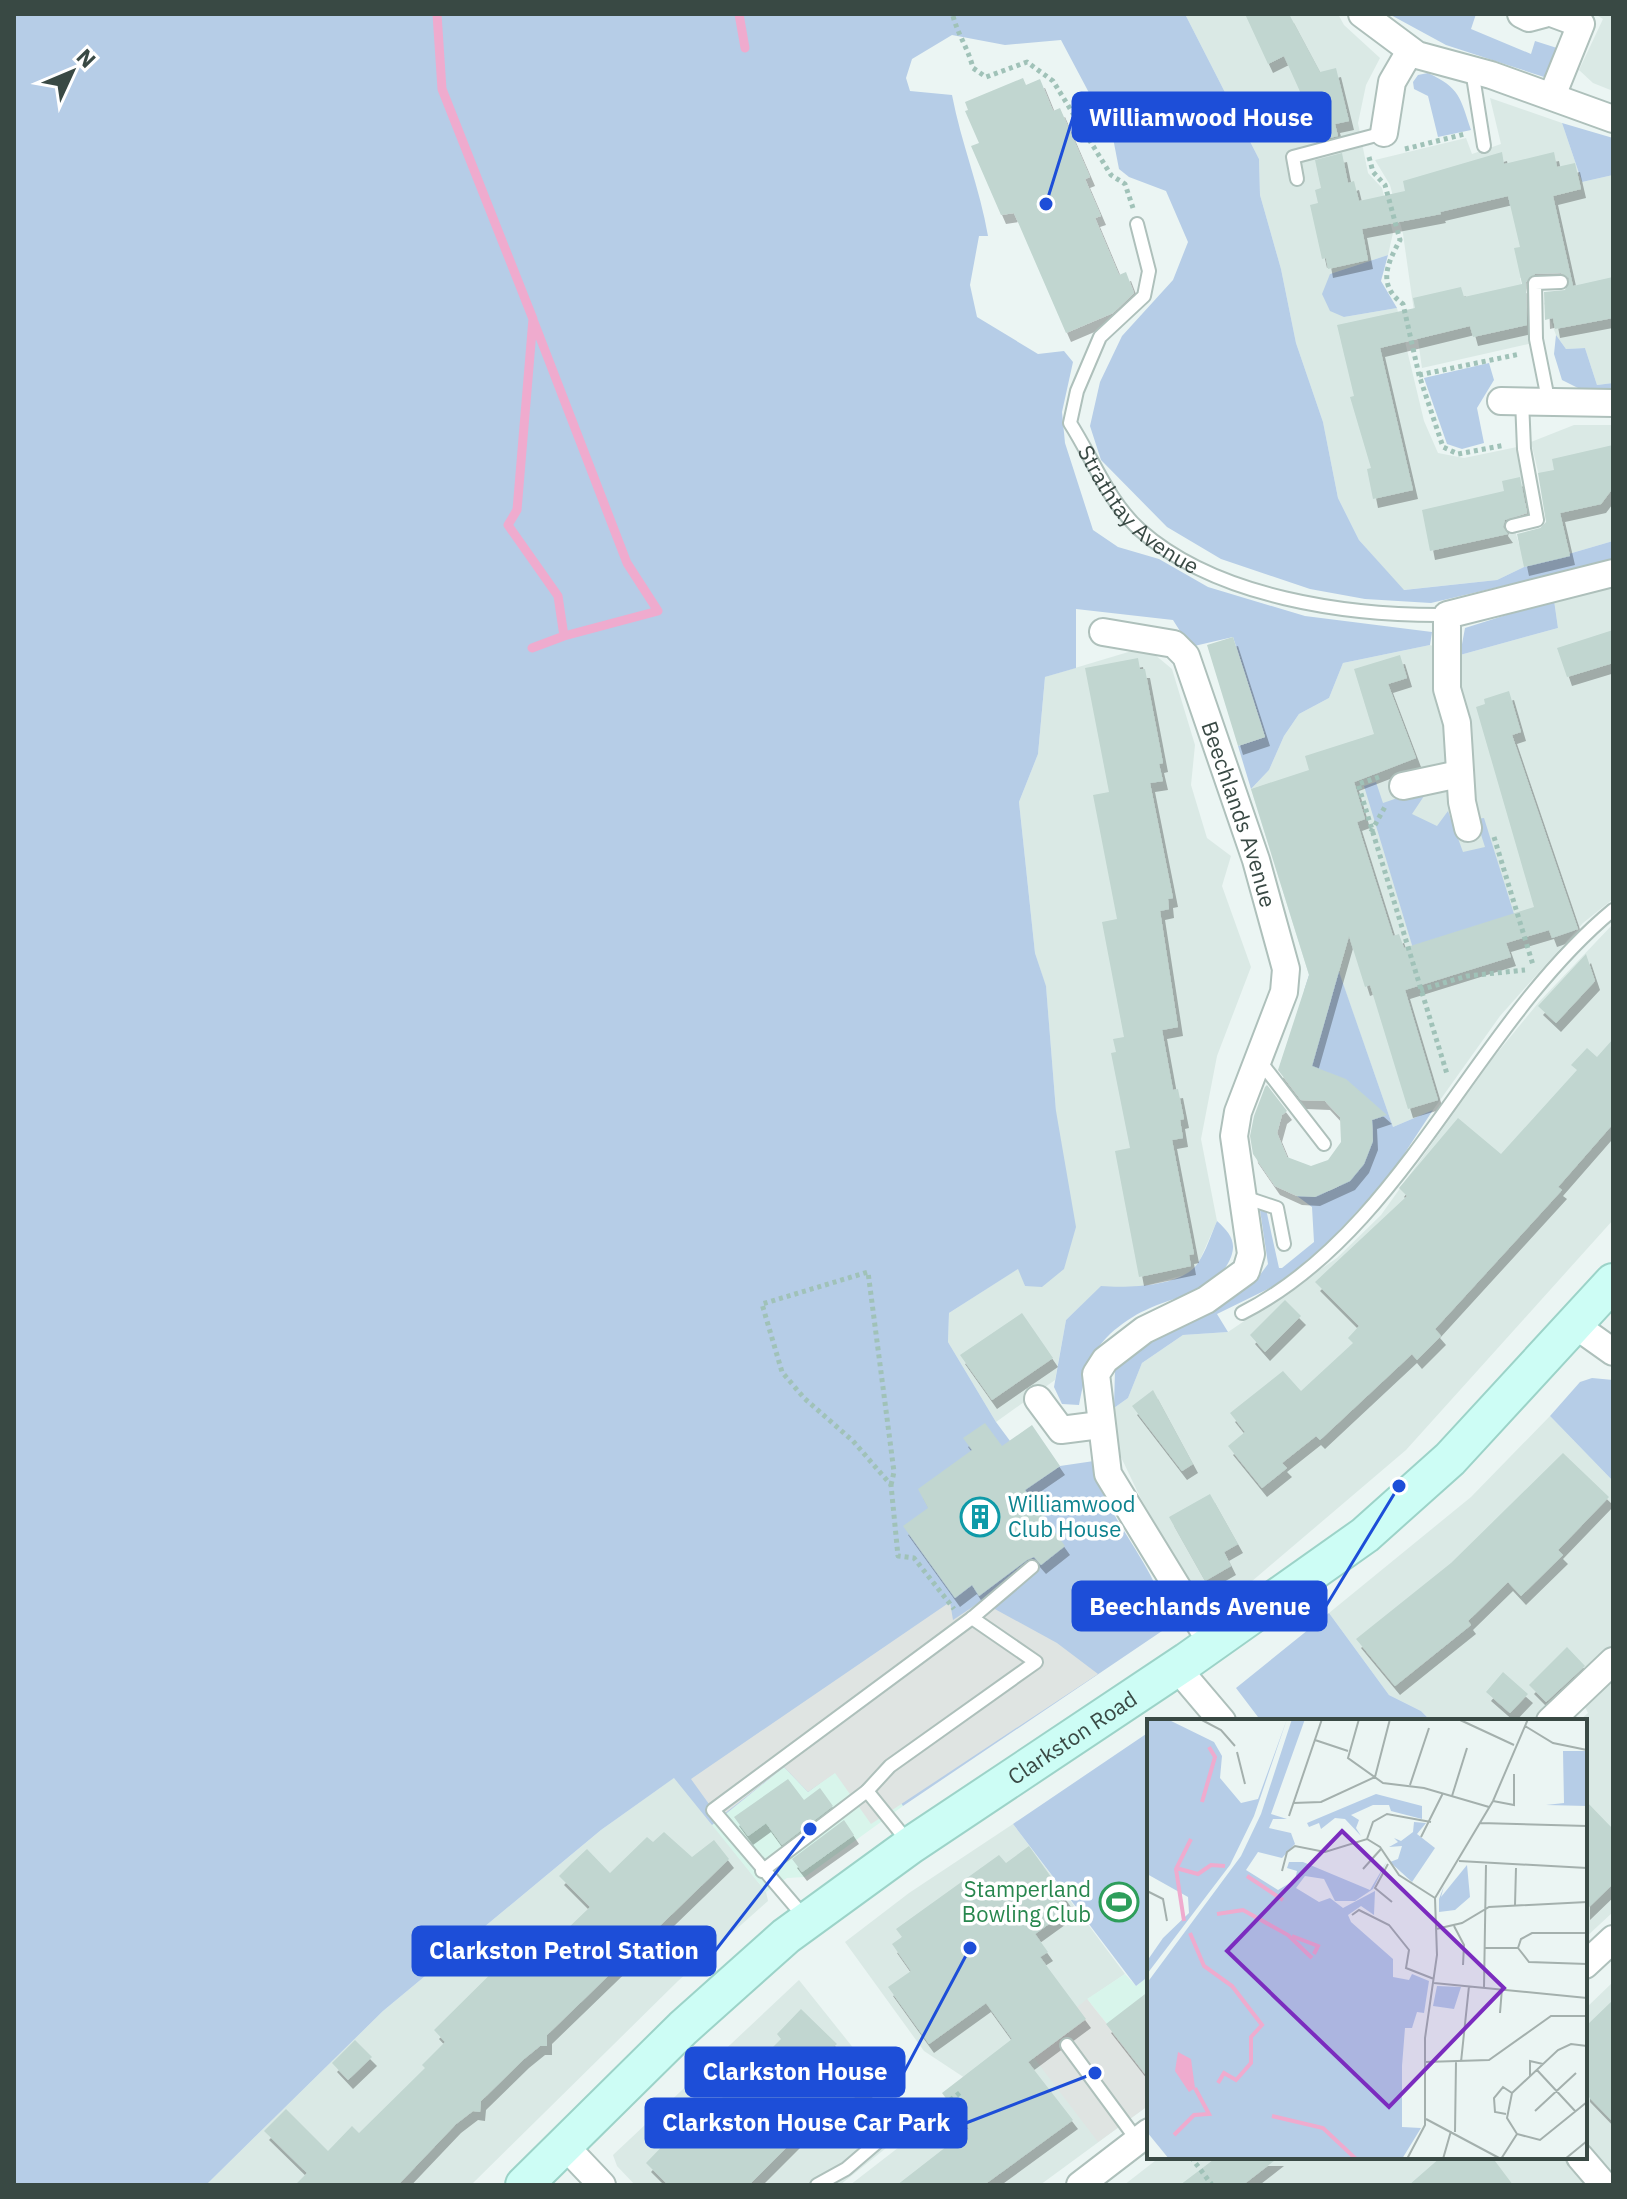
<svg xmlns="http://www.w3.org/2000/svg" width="1627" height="2199" font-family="'IBM Plex Sans',sans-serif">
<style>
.residential{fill:#dae9e5}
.commercial{fill:#d8f5eb}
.green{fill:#b6cde7}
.parking{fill:#dfe4e2}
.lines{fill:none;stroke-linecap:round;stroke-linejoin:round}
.stream{stroke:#efabce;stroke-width:9}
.building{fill:#c1d6d0;filter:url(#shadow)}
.service-casing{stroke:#aec0bb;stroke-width:16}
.minor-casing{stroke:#aec0bb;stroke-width:30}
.secondary-casing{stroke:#9cd3c8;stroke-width:40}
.path{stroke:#a0c2b8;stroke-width:5;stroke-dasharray:4 4;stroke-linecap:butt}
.service{stroke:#fff;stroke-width:12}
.minor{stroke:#fff;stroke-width:26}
.secondary{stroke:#cdfdf5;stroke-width:36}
.labels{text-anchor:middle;stroke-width:7;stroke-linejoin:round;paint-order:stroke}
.street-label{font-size:22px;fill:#394944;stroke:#fff}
.culture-label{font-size:22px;fill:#0d838f;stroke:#fff;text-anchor:start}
.leisure-label{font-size:22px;fill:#27864d;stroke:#fff;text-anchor:end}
.inset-river{fill:none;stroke:#efabce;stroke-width:4}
.inset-road{fill:none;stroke:#a4b0ad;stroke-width:2}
.view{fill:#7b2cbf;fill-opacity:0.15;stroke:#7b2cbf;stroke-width:4}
.inset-edge{fill:none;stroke:#394944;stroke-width:4}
.leader{fill:none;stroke:#1d4ed8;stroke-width:3}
.callout-dot{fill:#1d4ed8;stroke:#fff;stroke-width:3}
.callout{fill:#1d4ed8;stroke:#1d4ed8;stroke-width:3}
.callout-label{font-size:24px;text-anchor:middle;font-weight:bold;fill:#fff}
</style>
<defs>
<filter id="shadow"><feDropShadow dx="5" dy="9" stdDeviation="0" flood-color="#0004"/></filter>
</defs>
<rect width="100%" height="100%" fill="#ebf5f3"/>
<path class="residential" d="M1185,14H1338L1344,25L1380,58L1366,85L1358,123L1368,173L1382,188L1393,233L1388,255L1330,274L1344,317L1397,308L1424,421L1438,453L1464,458L1517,447L1529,502L1508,507L1519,544L1564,534L1544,497L1531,442L1574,425H1613V541L1524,567L1497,580L1403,590L1359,540L1338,498L1323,422L1296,343L1281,269L1260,195L1259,159Z
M1595,14H1613V91L1593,83L1579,70L1603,19Z
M1490,98L1562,123L1582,182L1613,175V383L1597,385L1585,348L1566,349L1556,335L1544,303L1573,294L1565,268L1520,278L1533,343L1422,368L1403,234L1390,185L1375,160L1466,138L1472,154L1501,144Z
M1613,585V899L1583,923L1500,1016L1433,1110L1393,1127L1337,967L1309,975L1251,789L1269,770L1284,736L1299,714L1329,698L1343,663L1430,645L1460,655L1558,628L1554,600Z
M1135,650L1154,654L1172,669L1195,745L1191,785L1207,838L1231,856L1222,886L1251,967L1217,1056L1201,1139L1217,1221L1199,1262L1188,1274L1136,1288L1101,1287L1066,1320L1055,1380L996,1422L948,1342L949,1313L1019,1268L1025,1286L1056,1111L1046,987L1035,953L1019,802L1038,754L1045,677Z
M1613,924V1220L1406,1450L1251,1582L1220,1598L1194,1588L1141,1499L1120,1455L1114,1408L1128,1398L1142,1363L1183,1335L1228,1332L1337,1258L1381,1215L1493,1058L1539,1002Z
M1550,1416L1613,1481V1651L1537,1721H1500L1497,1718L1493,1721H1431L1421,1711L1389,1695L1329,1613L1471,1497Z
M1613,1677V1912L1585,1938V1721H1579L1588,1713L1584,1705Z
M675,1777L766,1892L768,1901L678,1981L471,2185H206L383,2011L601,1830Z
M1013,1824L1125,1974L1088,1999L1149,2105L1040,2185H850L956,2103L974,2084L924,2051L845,1942L909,1893Z
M799,1980L910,2119L911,2128L840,2185H635L617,2166L613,2155Z
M1613,1982V2185H1124L1160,2157H1585V2009Z"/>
<path class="commercial" d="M865,1750L903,1806L805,1877L787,1878L766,1892L712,1825L784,1767Z
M1125,1974L1136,1986L1149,1976V2076L1087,1999Z"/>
<path class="green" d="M14,14H1185L1259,159L1260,195L1281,269L1296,343L1323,422L1338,498L1359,540L1404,590L1497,580L1524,567L1613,541V560L1431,603L1365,599L1310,589L1221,559L1167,527L1101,460L1090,426L1100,382L1122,336L1173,280L1188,242L1166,191L1129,177L1119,169L1113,138L1061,40L1005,45L952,35L912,59L906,78L910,91L952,95C961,143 980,188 988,236H979L970,285L977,317L1038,354L1064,351L1073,362L1062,412L1065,443L1093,530L1118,547L1159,559L1208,587L1305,616L1432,632L1430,645L1343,663L1329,698L1299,714L1284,736L1269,770L1251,789L1238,746L1265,737L1233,637L1190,647L1173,620L1076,609V668L1045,677L1038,754L1019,802L1035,953L1046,986L1056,1111L1076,1227L1064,1269L1042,1287L1025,1286L1018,1269L949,1313L948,1342L996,1422L1039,1480L1060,1466L1094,1461C1103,1522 1169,1575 1165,1629L903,1806L865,1750L808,1792L784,1767L712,1825L674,1778L601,1830L383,2011L206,2185H14Z
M1389,14H1476L1471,29L1531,54L1535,41L1557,48L1551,71L1544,77L1446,45Z
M1428,73C1460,88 1460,97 1471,130L1438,137L1428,96L1414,89L1413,82L1418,75Z
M1562,123L1613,138V175L1582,182Z
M1388,255L1381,281L1397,308L1344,317L1330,311L1322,294L1330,274Z
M1556,335L1566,349L1585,348L1597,385L1613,383V392L1588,393L1562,380L1554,354Z
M1489,363L1494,380L1477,408L1484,443L1462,449L1447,444L1424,378Z
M1554,600L1558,628L1460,655L1465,628Z
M1376,782L1383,803L1415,792L1424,796L1412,814L1437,826L1448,811L1463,852L1485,847L1476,819L1484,818L1514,914L1415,955L1364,786Z
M1337,966L1393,1127L1433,1110L1389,1177L1333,1237L1284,1281L1217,1314L1228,1332L1183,1335L1142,1363L1128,1398L1114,1408L1115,1369L1123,1358L1257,1279L1268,1264L1260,1210L1266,1209L1279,1268H1282L1314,1242L1312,1207L1297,1196C1396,1197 1401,1059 1292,1072L1313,1060L1331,999L1304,991L1309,975Z
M1217,1221C1229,1232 1237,1241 1231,1257C1216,1294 1178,1294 1146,1310C1134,1315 1120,1325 1110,1334C1088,1355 1085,1376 1079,1405L1062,1404L1054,1387L1066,1320L1101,1286C1128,1288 1182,1287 1198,1263C1206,1251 1211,1235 1217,1221Z
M1592,1378L1613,1380V1481L1550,1416L1580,1382Z
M1329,1613L1389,1695L1421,1711L1431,1721H1261L1236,1688Z
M1149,1732V1976L1136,1986L1013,1824Z"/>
<path class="parking" d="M950,1602L953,1620L977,1604L993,1608L1057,1643L1098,1674L871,1824L835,1773L808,1792L784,1767L719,1818L691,1779Z
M1087,1999L1149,2076V2105L1098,2142L1034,2058L1054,2043L1076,2008Z"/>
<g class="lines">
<path class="stream" d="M437,14L442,89L533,319L517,510L508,525L558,596L564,636L532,648
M739,14L745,48
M534,322L627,563L658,611L564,636"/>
</g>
<path class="building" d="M1245,14H1289L1320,72L1336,68L1349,121L1335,124L1338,136L1313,142L1306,105L1284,56L1268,64Z
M1023,78L1026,85L1040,79L1053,111L1060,108L1090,177L1085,179L1101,216L1095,218L1119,275L1126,272L1134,293L1113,313L1066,333L1014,213L1001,215L971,146L979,143L965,111L968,110L965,102Z
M1502,152L1504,164L1554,152L1557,167L1575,163L1581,189L1553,196L1573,286L1613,277V318L1555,329L1553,318L1545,320L1544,292L1565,290L1569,278L1561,273L1535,274L1526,282L1527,325L1473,337L1470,326L1380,348L1413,490L1373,499L1367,469L1371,468L1350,397L1354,396L1337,325L1415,308L1413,298L1461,287L1464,297L1522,284L1514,248L1520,247L1508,196L1440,212L1441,214L1362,229L1368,260L1328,269L1326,258L1322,259L1310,205L1318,203L1315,190L1321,188L1315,160L1342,153L1348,183L1354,181L1359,201L1405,191L1403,181Z
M1613,445V488L1601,504L1560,513L1570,556L1524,567L1517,534L1540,528L1546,522L1538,473L1554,470L1552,459Z
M1520,477L1527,513L1505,520L1503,527L1508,534L1430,551L1422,510L1504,491L1502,481Z
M1613,630V663L1567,677L1557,648Z
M1233,637L1265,737L1238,746L1207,645Z
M1400,655L1407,678L1388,684L1416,758L1354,782L1365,819L1357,822L1393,936L1399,934L1404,948L1534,907L1476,707L1485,704L1484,699L1509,691L1521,732L1512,735L1578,929L1552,938L1549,930L1506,943L1511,957L1405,990L1438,1100L1408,1109L1370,985L1365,987L1349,936L1312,1066L1346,1079L1387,1115L1372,1120L1373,1141L1364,1164L1350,1181L1315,1197L1297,1196L1275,1186L1253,1154L1250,1136L1254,1116L1265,1087L1267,1085L1287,1111L1282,1115L1277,1133L1287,1157L1311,1166L1328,1160L1341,1142L1340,1117L1325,1101L1301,1100L1278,1070L1309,975L1251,789L1309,770L1305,756L1374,734L1354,669Z
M1138,658L1140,669H1145L1163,763L1159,764L1163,781L1150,783L1173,898L1168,899L1169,909L1160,911L1178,1027L1162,1030L1173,1090L1178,1089L1184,1119L1180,1120L1183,1138L1172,1140L1194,1254L1189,1255L1191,1266L1139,1277L1115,1151L1130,1148L1111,1053L1116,1052L1113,1039L1124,1037L1102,922L1117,919L1093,795L1109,792L1085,668Z
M1586,954L1595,981L1556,1023L1538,1006Z
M1613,1039V1124L1558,1187L1562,1190L1435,1329L1441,1336L1417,1360L1412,1354L1320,1440L1316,1436L1282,1463L1287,1468L1262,1488L1228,1446L1245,1432L1230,1413L1283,1371L1301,1391L1353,1343L1348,1338L1359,1326L1315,1282L1407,1196L1399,1188L1458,1118L1501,1154L1577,1070L1571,1065L1587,1048L1597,1057Z
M1285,1300L1301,1316L1265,1352L1250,1335Z
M1022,1313L1053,1358L992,1400L960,1355Z
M1153,1390L1193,1464L1182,1471L1132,1406Z
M985,1423L1002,1446L1032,1425L1060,1466L1025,1490L1065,1546L1041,1565L1034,1557L1027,1560L979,1596L972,1585L955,1598L903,1526L928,1508L918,1489L972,1450L963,1438Z
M1563,1453L1609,1497L1558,1550L1563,1555L1521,1596L1508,1582L1468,1621L1471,1625L1395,1686L1356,1639L1451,1563Z
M1210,1494L1238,1544L1224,1552L1231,1566L1205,1581L1169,1517Z
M1567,1647L1585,1666L1546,1702L1529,1685Z
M1503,1672L1528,1694L1510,1713L1486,1692Z
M788,1779L804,1800L820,1788L833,1806L782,1845L766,1823L748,1836L734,1817Z
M1585,1800L1613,1829V1884L1585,1911Z
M844,1820L854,1835L802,1872L792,1859Z
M664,1832L692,1857L714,1840L729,1859L547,2035V2046H540L524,2059L481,2101L480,2112L473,2111L456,2124L398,2185H295L307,2173L264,2131L286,2109L328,2151L352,2126L359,2133L425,2068L422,2065L445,2042L434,2030L525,1940L540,1955L590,1907L559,1876L572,1863L587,1849L610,1873L647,1837L653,1842Z
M1029,1846L1066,1898L1053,1907L1060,1916L1035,1934L1048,1952L1040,1957L1086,2019L1028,2062L1073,2120L984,2185H897L969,2129L942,2093L1012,2039L986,2003L929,2044L888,1987L911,1971L892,1944L902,1937L896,1929L999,1855L1006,1863Z
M1149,1991V2079L1106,2024Z
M1613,2000V2122L1585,2093V2027Z
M801,2009L837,2044L830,2050L868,2088L850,2100L842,2114L839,2110L826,2123L818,2116L749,2185H668L646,2163L671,2137L677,2143L781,2039L777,2034Z
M355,2040L372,2057L348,2080L332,2063Z
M1217,2157H1279L1243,2185H1180Z
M1441,2157H1492L1513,2185H1409Z"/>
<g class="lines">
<defs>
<g id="service">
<path d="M1472,70L1484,146"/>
<path d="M1297,179L1293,157L1384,133"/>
<path id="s1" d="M1137,224L1149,271L1144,296L1100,337L1077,391L1070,423C1093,459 1108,501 1140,530C1217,598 1348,616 1447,615"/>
<path d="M1548,399L1536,339L1535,283L1561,282"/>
<path d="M1512,526L1537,520L1524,449L1522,400"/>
<path d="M1259,1060L1324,1144"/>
<path d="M1244,1197L1277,1208L1284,1244"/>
<path d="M1242,1313C1404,1231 1473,1026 1613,910"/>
<path d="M909,1843L867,1791L890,1766L1036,1662L972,1618"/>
<path d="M762,1871L867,1791"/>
<path d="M806,1919L713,1810L972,1618L1032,1567"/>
<path d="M1067,2045L1137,2140"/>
<path d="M817,2185L846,2169L881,2139L856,2107"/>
</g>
<g id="minor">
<path d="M1362,14L1417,55L1491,75L1613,119"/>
<path d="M1521,14L1529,18L1544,14"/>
<path d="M1552,96L1581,24L1554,14"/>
<path d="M1384,133L1392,82L1410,51"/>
<path d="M1501,401L1613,403"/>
<path id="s2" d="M1103,632L1174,644L1186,656L1256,860L1286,969L1284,992L1238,1112L1234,1136L1251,1254L1246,1271L1206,1300L1144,1330L1105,1360L1096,1374L1108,1474L1212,1644"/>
<path d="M1403,786L1459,774"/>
<path d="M1468,828L1462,802L1457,723L1447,689V615L1613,573"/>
<path d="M1575,1325L1613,1352"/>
<path d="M1038,1399L1061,1430L1100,1425"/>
<path d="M1177,1668L1222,1721"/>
<path d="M1550,1721L1613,1661"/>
<path d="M1585,1965L1613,1939"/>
<path d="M564,2145L602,2185"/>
<path d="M1580,2157L1604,2185"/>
<path d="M1080,2185L1149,2132"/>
</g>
<g id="secondary">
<path id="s3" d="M524,2185L683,2028L786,1936L911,1845L1187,1661L1365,1535L1450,1459L1613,1282"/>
</g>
</defs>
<use href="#service" class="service-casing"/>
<use href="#minor" class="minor-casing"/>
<use href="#secondary" class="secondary-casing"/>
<path class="path" d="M953,16C958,35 968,48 973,68L986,77L1027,62L1053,81L1111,175L1125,184L1133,208
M1405,149L1465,134
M1369,157L1373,172L1385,185L1400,240C1387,264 1377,285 1403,304L1419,375L1443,447L1458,454L1505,445
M1419,375L1520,354
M1379,777L1358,784L1447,1074
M1371,832L1386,805
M1494,837L1533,965
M1420,990L1467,976L1525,970
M891,1485L894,1472L868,1272L762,1304L782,1372L804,1398L853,1441L891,1485L898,1556L914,1558L954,1609
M900,2140L962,2091
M1191,2157L1212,2185"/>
<use href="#service" class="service"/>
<use href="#minor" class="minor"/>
<use href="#secondary" class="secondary"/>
</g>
<defs>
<symbol id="building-ring" viewBox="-11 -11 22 22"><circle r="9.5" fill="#fff" stroke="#0f9aa8" stroke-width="1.5"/><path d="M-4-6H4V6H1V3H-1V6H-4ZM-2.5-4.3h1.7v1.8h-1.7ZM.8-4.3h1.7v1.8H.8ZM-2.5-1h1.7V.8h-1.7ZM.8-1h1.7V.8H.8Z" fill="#0f9aa8"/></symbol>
<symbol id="stadium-ring" viewBox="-11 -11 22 22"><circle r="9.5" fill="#fff" stroke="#2e9e5b" stroke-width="1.5"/><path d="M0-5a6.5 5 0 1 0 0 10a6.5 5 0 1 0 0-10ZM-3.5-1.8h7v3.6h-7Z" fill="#2e9e5b"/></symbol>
</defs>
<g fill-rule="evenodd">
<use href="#building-ring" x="958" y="1495" width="44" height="44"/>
<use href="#stadium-ring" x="1097" y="1880" width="44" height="44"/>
</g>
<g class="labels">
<g class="street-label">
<text dy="8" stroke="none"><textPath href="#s1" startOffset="338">Strathtay Avenue</textPath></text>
<text dy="8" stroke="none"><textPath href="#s2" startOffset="256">Beechlands Avenue</textPath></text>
<text dy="8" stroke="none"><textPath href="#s3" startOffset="710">Clarkston Road</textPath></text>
</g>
<g class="culture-label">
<text x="1008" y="1512">Williamwood<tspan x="1008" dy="25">Club House</tspan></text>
</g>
<g class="leisure-label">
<text x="1091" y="1897">Stamperland<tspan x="1091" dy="25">Bowling Club</tspan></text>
</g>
</g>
<g transform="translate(1147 1719)">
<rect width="440" height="440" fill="#ebf5f3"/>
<path d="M0,0H20L67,23L75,37L73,59L94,84L111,80L140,0L107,97L83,146L0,255V242L16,219L42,194L41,178L0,155ZM145,0H158L124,95L140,100H126L122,109L144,114L148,125L135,139L111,133L99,151L131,171L148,161L150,152L140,149L142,143H156L223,171L240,142L226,170L208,182H188L177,160L158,157L149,169L172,183L183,179L196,189L228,172L227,196L214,187L201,196L204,203L246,240V258L262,261L265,255L282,262L277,294L270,293L265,309H258L255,347V408L274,409L255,440H22L0,413V264L94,137L114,95ZM416,32H440V87L399,86L417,84ZM229,75L275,87V100L244,92L242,86H226L204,96L212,101L209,109L214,117L198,100L188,99L174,110L172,104L162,108L160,104ZM267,103L279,104L270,115L288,129L265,163L243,143L251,140L255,127L242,128L251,123L247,119L254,122L266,113ZM320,146L323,178L308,191L292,193V180L297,167L294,178ZM290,267L314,268L307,290L286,287Z" fill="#b6cde7"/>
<path d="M31,333L44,340L48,369L42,373L28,352Z" fill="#efabce"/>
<path class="inset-river" d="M55,83L68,38L62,28M29,149L51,155L64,146L78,147M100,157L136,181M70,195L96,191L141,216L165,239M37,202L29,150L44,120M43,214L57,247L85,267L115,306L104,318V344L89,361L77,354L71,364M145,217L171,227L167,235M125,397L176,409L209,440M27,416L47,396L62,395L48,369"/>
<path class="inset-road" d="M53,0L74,11L88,27M212,0L201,39L236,64L277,69L342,88M311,0L367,26M378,7L406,24L440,31M168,21L201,32M90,33L98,65M263,66L282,9M305,77L320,29M346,82L367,86V55M146,84L174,83L228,58L243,0M142,97L175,0M333,104L440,107M274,118L296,74M220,120L226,103L240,95L284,103M312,142L440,149M241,145L228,169L245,183M216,150L234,130M135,152L140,133L148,127L178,133L220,120L233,128L252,156L288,179M0,172L16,180L20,202M368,186L369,149M205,196L212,191L242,206L262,231L259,249L287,260M307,207L317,226L316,246M289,210L315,204L342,188L440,183M337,229H371M371,229L374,220L385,214H440M371,229L382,243L440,245M287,264L440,279M337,268L339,146M353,294L355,269M440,327L424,325L411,331L365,374L360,399L370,415L393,421L440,383M278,343L342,341L404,297H440M314,343L322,267M390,351L429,393M383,357V342L396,345M388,392L429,354M359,395L348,393L347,379L356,368L365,374M279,400L354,440M308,413L309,343M260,440L278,406V319L290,236L288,179L346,82L381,0M296,440L304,412M354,440L370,415M418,440L440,422"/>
<path class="view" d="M195,112L357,269L242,388L80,232Z"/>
<rect width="440" height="440" class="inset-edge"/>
</g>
<path class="leader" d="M1046 204L1073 117M1399 1486L1326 1606M810 1829L715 1951M970 1948L904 2072M1095 2073L966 2123"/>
<g class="callout-dot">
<circle cx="1046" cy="204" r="8"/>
<circle cx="1399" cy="1486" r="8"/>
<circle cx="810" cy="1829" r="8"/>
<circle cx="970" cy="1948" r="8"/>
<circle cx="1095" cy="2073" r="8"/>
</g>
<g class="callout">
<rect x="1073" y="93" width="257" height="48" rx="8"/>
<rect x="1073" y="1582" width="253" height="48" rx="8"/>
<rect x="413" y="1927" width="302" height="48" rx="8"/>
<rect x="686" y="2048" width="218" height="48" rx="8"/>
<rect x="646" y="2099" width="320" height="48" rx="8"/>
</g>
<g class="callout-label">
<text x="1201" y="126">Williamwood House</text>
<text x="1200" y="1615">Beechlands Avenue</text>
<text x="564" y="1959">Clarkston Petrol Station</text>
<text x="795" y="2080">Clarkston House</text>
<text x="806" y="2131">Clarkston House Car Park</text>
</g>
<rect width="1627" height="2199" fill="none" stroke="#394944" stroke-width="32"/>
<g transform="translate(72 72) rotate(46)" stroke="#ffffff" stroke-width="6" paint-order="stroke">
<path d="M0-6L14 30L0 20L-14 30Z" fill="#394944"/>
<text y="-12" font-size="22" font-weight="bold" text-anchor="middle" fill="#394944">N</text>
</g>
</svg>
